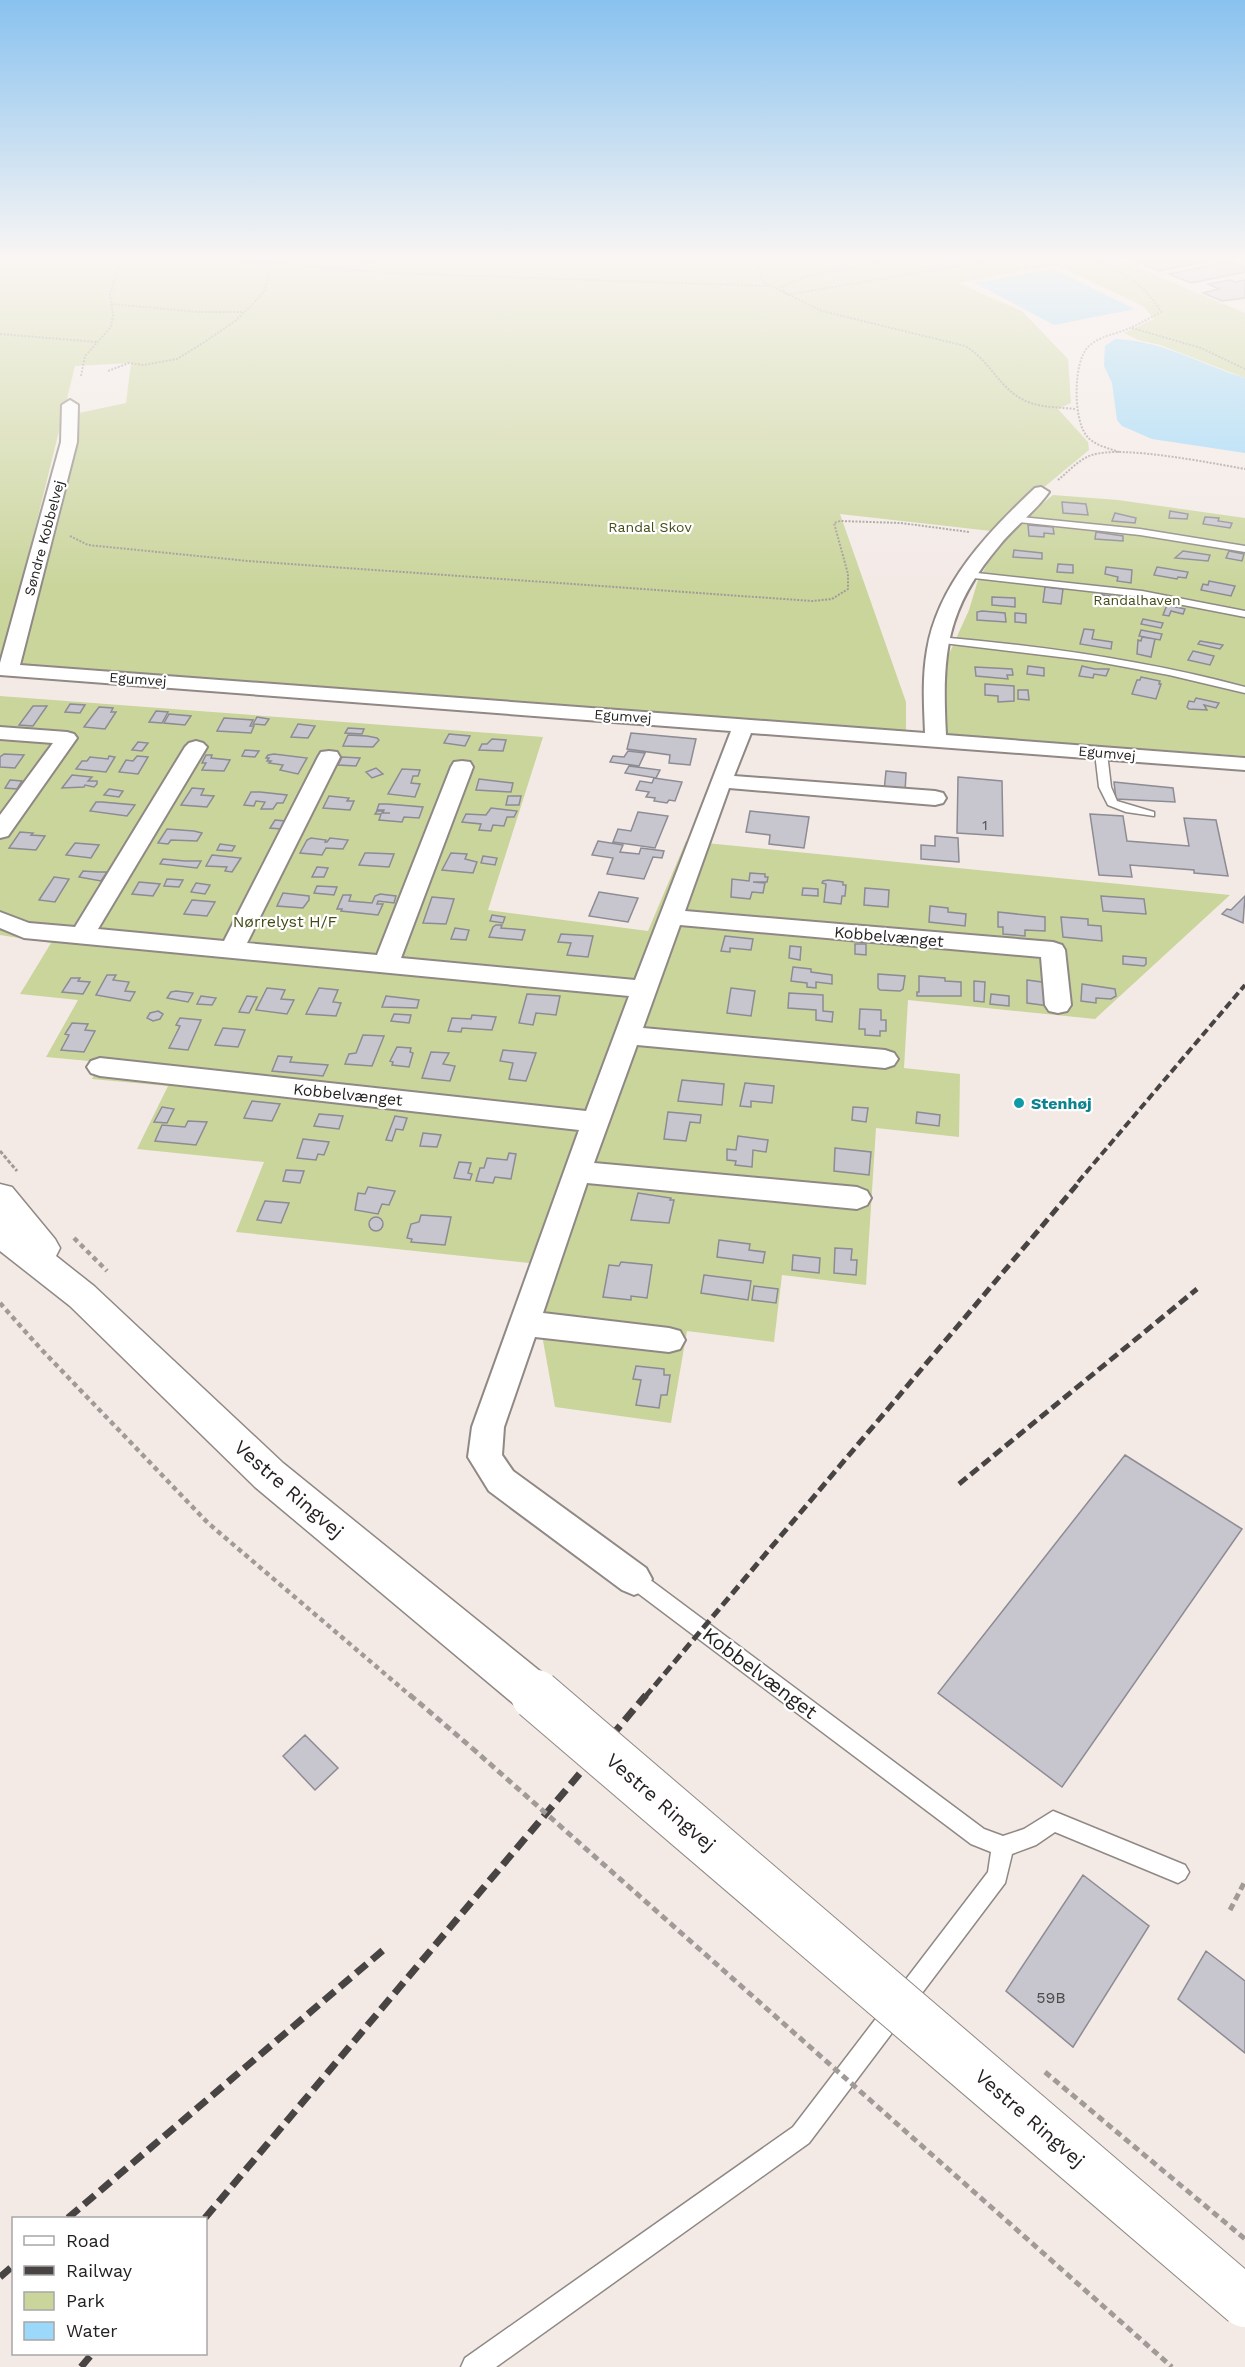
<svg xmlns="http://www.w3.org/2000/svg" width="1245" height="2367" font-family="'Work Sans',sans-serif">
<style>
.green{fill:#cad59c}
.water{fill:#9cd8f9}
.building{fill:#c7c5cd;stroke:#8d8b93;stroke-width:1.5}
.lines{fill:none;stroke-linecap:round;stroke-linejoin:round}
.service-casing{stroke:#908884;stroke-width:3}
.minor-casing{stroke:#908884;stroke-width:4}
.primary-casing{stroke:#908884;stroke-width:3}
.path-far3{stroke:#a19b98;stroke-width:2;stroke-dasharray:2 1.5;stroke-linecap:butt}
.path-far2{stroke:#a19b98;stroke-width:3;stroke-dasharray:4 2;stroke-linecap:butt}
.path-far1{stroke:#a19b98;stroke-width:4.5;stroke-dasharray:5 4;stroke-linecap:butt}
.path{stroke:#a19b98;stroke-width:5;stroke-dasharray:7 4.5;stroke-linecap:butt}
.service{fill:#fff;fill-rule:evenodd}
.minor{fill:#fff;fill-rule:evenodd}
.primary{fill:#fff;fill-rule:evenodd}
.rail-far2{stroke:#484443;stroke-width:4;stroke-dasharray:8 4;stroke-linecap:butt}
.rail-far1{stroke:#484443;stroke-width:5;stroke-dasharray:10 5;stroke-linecap:butt}
.rail{stroke:#484443;stroke-width:7;stroke-dasharray:14 7;stroke-linecap:butt}
.primary-bridge-far1-casing{stroke:#908884;stroke-width:40;stroke-linecap:butt}
.primary-bridge-casing{stroke:#908884;stroke-width:52;stroke-linecap:butt}
.path-bridge{stroke:#a19b98;stroke-width:5;stroke-dasharray:7 4.5;stroke-linecap:butt}
.primary-bridge-far1{stroke:#fff;stroke-width:38}
.primary-bridge{stroke:#fff;stroke-width:50}
.culture-dot{fill:#0f9aa8;stroke:#fff;stroke-width:2}
.labels{text-anchor:middle;stroke-width:4.5;stroke-linejoin:round;paint-order:stroke}
.far-park-label{font-size:14px;fill:#454d17;stroke:#fff}
.far-street-label{font-size:14px;fill:#252221;stroke:#fff}
.number-label{font-size:14px;fill:#4e4b4c}
.park-label{font-size:16px;fill:#454d17;stroke:#fff}
.street-label{font-size:16px;fill:#252221;stroke:#fff}
.culture-label{font-size:16px;font-weight:bold;fill:#0d838f;stroke:#fff;text-anchor:start}
.near-number-label{font-size:16px;fill:#4e4b4c}
.near-street-label{font-size:20px;fill:#252221;stroke:#fff}
</style>
<rect width="100%" height="100%" fill="#f3eae6"/>
<path class="green" d="M0,256H1110L1245,313V378L1160,345L1138,340L1124,333L1154,319L1143,306L1056,265L958,283L1022,311L1068,359L1071,403L1058,409L1088,442L1089,450L991,531L840,514L906,702V731L21,664L61,513L75,449L74,414L126,403L131,363L75,366L4,655L0,656Z
M1053,495L1118,500L1245,518V756L947,735L940,674L969,610L978,580L997,548L1020,521Z
M0,696L543,737L488,910L648,931L686,841L1230,895L1095,1019L908,1000L904,1068L960,1074L959,1137L876,1128L866,1285L782,1275L774,1342L687,1331L671,1423L555,1407L529,1263L236,1232L264,1162L137,1149L168,1086L92,1079L100,1062L46,1057L78,1000L20,994L51,943L0,935Z"/>
<path class="water" d="M1053,269L1135,309L1054,325L975,283Z
M1115,339C1164,341 1199,364 1245,378V453L1152,439L1122,426L1117,420L1112,383L1104,366L1105,346Z"/>
<path class="building" d="M1135,256H1195L1208,261L1159,271L1128,257Z
M1229,262L1245,268V272L1191,283L1169,274Z
M1230,280L1235,282L1245,280V298L1222,301L1203,293L1219,289L1208,284Z
M1062,502L1086,504L1088,515L1063,513Z
M1170,511L1188,514L1187,519L1169,518Z
M1115,513L1136,518L1135,523L1112,521Z
M1205,517L1219,518L1218,521L1232,523L1230,528L1203,524Z
M1028,525L1053,527L1054,534L1044,533V537L1029,536Z
M1096,532L1123,536V541L1095,539Z
M1014,550L1042,553V559L1013,557Z
M1183,551L1210,555L1208,561L1175,558Z
M1229,551L1244,554L1242,561L1226,558Z
M1058,564L1073,565V573L1057,572Z
M1106,567L1132,570L1131,583L1117,581L1118,577L1105,574Z
M1157,567L1188,572L1186,578L1178,577L1177,579L1154,575Z
M1209,581L1235,586L1231,596L1201,590L1203,584L1208,585Z
M1045,587L1063,589L1061,604L1043,602Z
M1097,594L1123,598L1121,604L1095,600Z
M992,597L1015,598V607L992,605Z
M1167,605L1185,609L1183,614L1171,611L1169,616L1163,615Z
M982,611L1005,613L1006,622L977,620V612Z
M1015,613L1026,614V623L1015,622Z
M1143,619L1163,623L1161,628L1141,624Z
M1084,629L1094,630L1092,639L1112,642L1111,649L1080,644Z
M1141,630L1162,634L1160,640L1139,636Z
M1142,637L1155,639L1151,657L1137,654L1138,640L1141,641Z
M1200,641L1212,643L1223,645L1220,649L1198,644Z
M1193,651L1214,656L1210,665L1188,660Z
M1028,666L1044,668V676L1027,674Z
M1082,666L1095,669H1109L1106,676L1094,674L1093,678L1079,676Z
M975,667L1012,669L1013,675H1007L1008,679L976,676Z
M1141,677L1160,681L1159,684H1161L1156,699L1132,694L1137,680H1140Z
M985,684L1014,686V701L998,702V696L985,695Z
M1018,690H1028L1029,700L1018,699Z
M1196,698L1219,703L1216,708L1204,705L1207,710L1189,709L1187,707L1189,701L1194,702Z
M70,704L85,705L80,713L65,712Z
M33,706H47L33,726L19,725Z
M99,707L113,708L111,712H116L105,729L84,727Z
M156,711L168,712L162,723L149,722Z
M169,714L191,716L185,725L164,723Z
M257,717L269,719L265,725L253,724Z
M224,718L253,720L250,726H254L251,733L217,731Z
M298,724L315,726L308,738L291,737Z
M348,728L364,729L362,734L345,733Z
M631,733L696,739L690,765L669,763L670,755L627,749Z
M449,734L470,736L465,746L444,743Z
M348,735L367,736L377,738L379,740L373,747L343,746Z
M492,739L506,740L503,751L479,750L482,744H487Z
M138,742L148,743L142,751L132,750Z
M245,750L259,751L255,757L242,756Z
M628,751L645,753L639,766L610,762L613,756L624,757Z
M4,754L24,755L15,768L0,767V757Z
M206,755H212L211,758L230,760L224,771L202,770L206,763H202Z
M268,755L274,754L307,758L298,774L280,770L283,765L269,763L271,761H267L269,758H266Z
M109,756L115,757L106,772L76,769L82,761H87L90,757L108,759Z
M137,756L148,757L138,774L119,772L126,760L133,761Z
M342,757L360,758L356,766L338,765Z
M629,766L660,770L656,778L625,773Z
M376,768L383,774L372,778L366,772Z
M402,769L420,770L418,776H413L411,783L420,784L415,797L388,794Z
M886,771L906,773L905,793L884,791Z
M72,775L92,777L88,781H97V784L94,787L85,785L84,787L62,788Z
M958,777L1002,781L1003,836L957,833Z
M654,778L682,782L675,801L669,800L667,803L654,801L655,798L646,797L649,792L636,790L640,781L652,783Z
M479,779L513,783L511,792L476,790Z
M10,780L22,781L17,789L5,788Z
M1114,782L1173,788L1175,802L1116,799Z
M192,788L204,789L201,795L214,796L207,807L181,805Z
M109,789L123,791L119,797L104,795Z
M251,792H260L287,795L283,803H277L273,809H261L265,802L256,801L254,806L244,805Z
M329,796L349,798L347,801H354L350,810L323,808Z
M508,796H521L519,805H506Z
M96,802H102L135,805L127,816L90,811Z
M379,804H387L423,807L419,818L404,817L402,822L379,820L381,814H375L377,811H383L382,813H390H383L384,810H377Z
M491,808L517,811L514,817H507L504,826L493,825L491,831L479,830L481,824L462,822L466,814L486,815Z
M750,811L809,817L804,848L769,844L770,835L746,832Z
M638,812L668,816L655,848L613,842L618,829L631,831Z
M1090,814L1123,816L1127,841L1189,846L1184,818L1216,820L1228,876L1194,873V870L1130,865L1132,877L1099,875Z
M275,820L285,821L281,829L270,828Z
M167,829L194,831L202,833L197,841L171,840L168,844L158,843Z
M20,832L33,833L31,835L45,836L36,850L9,848Z
M935,836L958,838L959,862L921,859V845L935,846Z
M311,838L326,840L325,842H327L330,838L348,840L343,849L326,848L322,855L300,853L307,840Z
M598,841L623,845L620,852L639,854L641,848L664,851L662,858L653,857L644,879L607,874L613,858L592,855Z
M75,843L99,845L91,858L66,855Z
M220,844L235,846L232,851L217,850Z
M365,853H370L394,854L389,867L359,865Z
M451,853L467,854L465,859L477,862L473,873L442,870Z
M212,855L241,858L232,872L225,871L227,867L206,866Z
M483,856L497,858L495,865L481,863Z
M163,859L185,861H201L197,868L160,864Z
M317,867L328,868L324,877H312Z
M83,871L98,872H107L101,881L79,877Z
M750,873L765,874V877H768L767,882H753L765,883L763,893L752,892L750,899L731,897L732,879L749,881Z
M54,877L69,879L55,902L39,900Z
M167,879L183,880L179,887L164,886Z
M828,880L843,882V885H846L845,896H842L841,904L824,902L826,884L822,883L823,881Z
M139,882L160,884L153,896L132,894Z
M196,883L210,885L205,894L191,892Z
M317,886L337,887L334,895L314,893Z
M803,888L818,889V896L802,895Z
M865,888L889,890L888,907L864,905Z
M599,892L638,898L628,922L589,916Z
M283,893L309,896V900L303,908L277,906Z
M380,894L396,896L394,903L378,901L377,904H383L378,915L341,911L342,909H337L343,895H351L349,901L372,903L375,896Z
M1101,896L1144,899L1146,914L1103,911Z
M1245,896L1243,923L1222,914L1227,909L1231,910Z
M432,897L454,899L446,924L423,923Z
M192,900L215,902L207,916L184,914Z
M930,906L948,908V912L966,914L965,926L929,922Z
M998,912L1045,917V931L1025,930V936L1003,934V927H998Z
M492,915L505,917L503,923L490,921Z
M1061,917L1088,919V925L1101,926L1102,941L1063,937Z
M496,925H502L501,928L525,930L522,940L489,937L493,927Z
M455,928L469,930L466,940L451,939Z
M561,934L593,936L588,957L567,955L571,943L558,942Z
M725,936L753,939L751,950L730,948V952L721,951Z
M855,944H866V955L855,954Z
M790,946L801,947L800,960L789,958Z
M1123,956L1146,958V964L1144,966L1123,964Z
M793,967L811,969V972L832,975V984L816,982V988L807,987V983L791,981Z
M878,974L905,976L903,989L900,991L880,990L878,988Z
M107,975H116L113,980L129,982L125,991L135,992L130,1001L96,995Z
M919,976L945,978V981L961,982V996H917V992H919Z
M71,978H80L78,981L90,982L83,994L62,992Z
M1027,980L1049,983V1006L1027,1003Z
M974,981L985,982L984,1002L974,1001Z
M1082,984L1115,989L1116,996L1111,999L1096,998V1003L1081,1001Z
M267,988L285,990L281,999L294,1000L287,1014L256,1010Z
M319,988L338,990L333,1002L341,1003L336,1016L306,1014Z
M731,988L755,991L751,1016L727,1013Z
M176,991L193,993L188,1002L167,998L171,992Z
M789,993L823,995V1011L833,1012L832,1022L816,1020V1010L788,1008Z
M527,994L560,996L556,1015L536,1013L533,1025L519,1023Z
M991,994L1009,996V1006L990,1004Z
M201,996L216,998L212,1005L197,1004Z
M247,996L257,997L249,1013L239,1012Z
M386,996L419,1000L417,1008L382,1007Z
M860,1009L881,1010V1020H886V1031H880V1036L865,1035V1029H859Z
M158,1011L163,1014L160,1019L153,1021L147,1018L150,1013Z
M394,1014L411,1015L409,1023L391,1021Z
M472,1015L496,1017L492,1030L462,1028L461,1032L448,1031L452,1018L471,1019Z
M180,1018L201,1020L188,1050L169,1048L180,1026L176,1025Z
M72,1023L88,1024L85,1030L95,1031L84,1052L61,1050L69,1035L65,1034Z
M223,1028L245,1030L238,1047L215,1045Z
M363,1035L384,1036L372,1066L345,1064L349,1054L356,1053Z
M397,1047L411,1048L410,1052L413,1053L409,1067L392,1065L393,1062L390,1061Z
M503,1050L536,1053L526,1081L509,1079L513,1063L500,1061Z
M431,1052L449,1053L443,1064L455,1066L450,1081L422,1078Z
M278,1056L292,1057L290,1062L328,1065L323,1076L272,1071Z
M682,1080L724,1084L722,1105L678,1101Z
M745,1083L774,1086L772,1103L751,1101V1107L740,1106Z
M252,1101L280,1104L272,1121L244,1118Z
M162,1107L174,1109L167,1123L154,1122Z
M853,1107L868,1108L866,1122L852,1120Z
M668,1112L701,1115L700,1123L690,1122L686,1141L664,1139Z
M917,1112L940,1115L939,1126L916,1123Z
M319,1114L343,1116L339,1129L314,1126Z
M395,1116L407,1118L403,1130L396,1129L392,1141L386,1140Z
M188,1121L207,1122L196,1145L155,1141L162,1125L185,1127Z
M423,1133L441,1135L437,1147L420,1146Z
M738,1136L768,1140L766,1152L753,1150L752,1167L735,1165L736,1161L727,1160V1149L736,1150Z
M303,1139L329,1142L324,1155L318,1154L316,1160L297,1158Z
M835,1148L871,1152L869,1175L834,1171Z
M509,1153L516,1154L511,1179L495,1177L493,1183L476,1181L480,1168H484L487,1158L507,1160Z
M459,1162L471,1163L468,1173L472,1174L470,1180L454,1178Z
M286,1170L304,1171L300,1183L283,1181Z
M368,1187L395,1191L389,1205L382,1204L378,1214L355,1210L358,1193L365,1194Z
M638,1193L671,1198L670,1200H674L669,1223L631,1220Z
M265,1201L289,1203L281,1223L257,1220Z
M421,1215L451,1217L445,1245L411,1242L412,1239L407,1238L411,1224L419,1222Z
M369 1224a7 7 0 1 1 14 0a7 7 0 1 1-14 0Z
M719,1240L750,1244L749,1250L765,1252L763,1263L717,1257Z
M835,1248L852,1249L851,1260H857L856,1275L834,1273Z
M793,1255L820,1258L819,1273L792,1270Z
M621,1262L652,1265L647,1298L631,1296V1300L603,1297L609,1265L619,1266Z
M704,1275L751,1281L748,1300L701,1293Z
M754,1286L778,1289L776,1303L752,1300Z
M636,1366L664,1369V1375H670L667,1395H661L659,1408L636,1405L641,1380L633,1379Z
M1125,1455L1242,1529L1062,1787L938,1693Z
M305,1735L338,1768L315,1790L283,1756Z
M1083,1875L1149,1926L1073,2047L1006,1991Z
M1206,1951L1245,1981V2053L1178,1999Z"/>
<g class="lines">
<defs>
<path id="service" d="M1012,516L1140,529L1245,546V552L1140,535L1009,521V517Z
M968,572L1142,591L1245,611V617L1142,597L965,577V573Z
M939,637C1043,646 1144,660 1245,687V693L1169,675L1093,661L935,642V638Z
M1101,750L1107,753L1111,787L1117,801L1154,812V816L1126,812L1108,805L1099,787L1095,753Z
M634,1571L641,1573L984,1829L1003,1836L1024,1829L1053,1811L1185,1865L1189,1872L1185,1879L1178,1883L1055,1832L1036,1845L1012,1854L1005,1883L809,2143L496,2367H461L465,2358L793,2127L988,1872L991,1852L971,1844L627,1585L625,1579L627,1573Z"/>
<path id="minor" d="M70,400L78,405L77,442L20,665L925,733C924,706 922,678 927,650C938,584 988,532 1035,488L1041,487L1049,492C1035,512 1014,527 999,546C945,610 942,655 946,735L1245,758V770L751,733L734,776L935,791L943,793L946,798L943,803L935,805L729,788L685,911L1053,942L1062,945L1065,950L1071,1005L1067,1011L1058,1013L1049,1011L1045,1005L1041,957L680,925L643,1028L885,1050L894,1053L898,1059L894,1065L885,1068L637,1045L594,1163L857,1187L867,1191L871,1198L867,1205L857,1209L587,1183L543,1313L669,1328L680,1331L685,1340L680,1349L669,1352L535,1337L504,1427L502,1455L513,1471L646,1568L652,1579L646,1590L634,1595L622,1590L489,1491L468,1457L472,1427L579,1130L100,1076L91,1073L87,1067L91,1061L100,1058L586,1111L629,996L24,938L0,928V912L29,923L75,927L185,747L189,743L196,741L203,743L207,747L98,929L224,941L318,757L321,752L329,751L337,752L340,757L247,943L377,955L451,767L454,762L462,761L470,762L473,767L401,958L635,980L731,731L0,675V663L61,442L62,405Z
M0,727L67,732L74,734L77,738L8,836L0,838V815L53,743L0,739Z"/>
<path id="primary" d="M0,1184L12,1187L55,1239L60,1248L56,1256L94,1286L283,1463L551,1680L558,1695L551,1710L536,1716L521,1710L255,1487L70,1306L0,1251Z"/>
</defs>
<use href="#service" class="service-casing"/>
<use href="#minor" class="minor-casing"/>
<use href="#primary" class="primary-casing"/>
<path class="path-far3" d="M754,256L763,282L822,311L965,346C988,359 998,385 1020,398C1036,408 1058,407 1076,409
M908,256L804,277L782,287L786,295L1017,256
M1086,256C1117,269 1144,282 1161,312C1150,318 1139,324 1128,329C1115,334 1100,336 1089,346C1073,360 1073,418 1086,435C1093,445 1108,448 1119,452
M262,262L390,273L767,286
M354,267L390,256
M111,304L200,312H244
M1132,328L1201,348L1245,369
M0,334L97,342
M108,371L129,363L144,365L177,359L203,343L235,321L253,304L265,290L270,268L262,262L130,256
M81,376L85,356L111,327L113,315L110,294L122,256
M1058,480C1068,472 1079,459 1092,455C1122,445 1211,463 1245,469
M70,536L88,545L248,561L812,601L832,599L848,589V574L834,523L840,521L901,523L969,532"/>
<path class="path-far2" d="M0,1151L17,1171"/>
<path class="path-far1" d="M74,1238L107,1271
M0,1303L40,1348L208,1523L412,1697"/>
<path class="path" d="M410,1695L472,1748
M1230,1910L1245,1881"/>
<use href="#service" class="service"/>
<use href="#minor" class="minor"/>
<use href="#primary" class="primary"/>
<path class="rail-far2" d="M1078,1182L1245,985"/>
<path class="rail-far1" d="M959,1484L1197,1289
M645,1697L1080,1181"/>
<path class="rail" d="M68,2218L388,1946
M205,2218L646,1695
M0,2277L14,2265
M81,2367L92,2354"/>
<defs>
<path id="primary-bridge-far1" d="M536,1695L538,1697"/>
<path id="primary-bridge" d="M536,1695L1245,2302"/>
</defs>
<use href="#primary-bridge-far1" class="primary-bridge-far1-casing"/>
<use href="#primary-bridge" class="primary-bridge-casing"/>
<path class="path-bridge" d="M472,1748L1172,2367
M1045,2072L1245,2239"/>
<use href="#primary-bridge-far1" class="primary-bridge-far1"/>
<use href="#primary-bridge" class="primary-bridge"/>
</g>
<linearGradient id="sky" x2="0" y2="1"><stop stop-color="#89c2ef"/><stop offset="0.44" stop-color="#faf6f4"/><stop offset="1" stop-color="#faf6f4" stop-opacity="0"/></linearGradient>
<rect width="1245" height="587" fill="url(#sky)"/>
<circle class="culture-dot" cx="1019" cy="1103" r="6"/>
<g class="labels">
<g class="far-park-label">
<text x="650" y="532">Randal Skov</text>
<text x="1137" y="605">Randalhaven</text>
</g>
<g class="far-street-label">
<text transform="translate(44 538) rotate(-75)" y="5">Søndre Kobbelvej</text>
<text transform="translate(138 679) rotate(4)" y="5">Egumvej</text>
<text transform="translate(623 716) rotate(4)" y="5">Egumvej</text>
<text transform="translate(1107 753) rotate(5)" y="5">Egumvej</text>
</g>
<g class="number-label">
<text x="985" y="830">1</text>
</g>
<g class="park-label">
<text x="285" y="927">Nørrelyst H/F</text>
</g>
<g class="street-label">
<text transform="translate(889 936) rotate(5)" y="6">Kobbelvænget</text>
<text transform="translate(348 1094) rotate(6)" y="6">Kobbelvænget</text>
</g>
<g class="culture-label">
<text x="1031" y="1109">Stenhøj</text>
</g>
<g class="near-number-label">
<text x="1051" y="2003">59B</text>
</g>
<g class="near-street-label">
<text transform="translate(289 1489) rotate(41)" y="7">Vestre Ringvej</text>
<text transform="translate(760 1673) rotate(37)" y="7">Kobbelvænget</text>
<text transform="translate(661 1802) rotate(41)" y="7">Vestre Ringvej</text>
<text transform="translate(1030 2118) rotate(41)" y="7">Vestre Ringvej</text>
</g>
</g>
<rect x="12" y="2217" width="195" height="138" fill="#ffffff" stroke="#a8a7a6" stroke-width="1.5"/>
<rect x="24" y="2236" width="30" height="9" fill="#ffffff" stroke="#a8a7a6" stroke-width="1.5"/>
<text x="66" y="2247" font-size="18" fill="#252221">Road</text>
<rect x="24" y="2266" width="30" height="9" fill="#484443" stroke="#a8a7a6" stroke-width="1.5"/>
<text x="66" y="2277" font-size="18" fill="#252221">Railway</text>
<rect x="24" y="2292" width="30" height="18" fill="#cad59c" stroke="#a8a7a6" stroke-width="1.5"/>
<text x="66" y="2307" font-size="18" fill="#252221">Park</text>
<rect x="24" y="2322" width="30" height="18" fill="#9cd8f9" stroke="#a8a7a6" stroke-width="1.5"/>
<text x="66" y="2337" font-size="18" fill="#252221">Water</text>
</svg>
